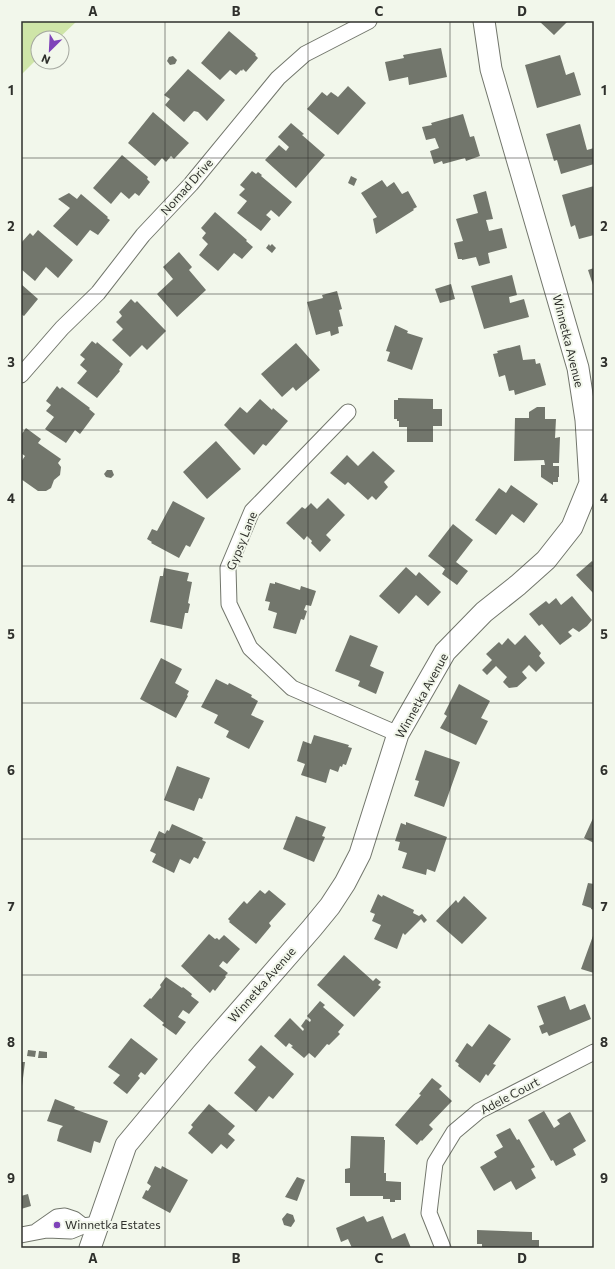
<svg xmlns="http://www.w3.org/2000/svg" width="615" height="1269" font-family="Commissioner,sans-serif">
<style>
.green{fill:#cfe5a8}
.building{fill:#72766c}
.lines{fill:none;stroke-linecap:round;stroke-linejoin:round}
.street-casing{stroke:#72766c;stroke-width:17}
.secondary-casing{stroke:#72766c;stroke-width:23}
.street{stroke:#fff;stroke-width:15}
.secondary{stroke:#fff;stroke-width:21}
.grid{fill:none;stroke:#2f302c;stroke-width:1;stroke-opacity:0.55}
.poi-dot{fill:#7f43b9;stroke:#f2f7eb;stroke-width:1.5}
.labels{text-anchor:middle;stroke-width:4;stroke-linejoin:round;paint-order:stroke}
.street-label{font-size:12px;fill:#2f302c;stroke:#f2f7eb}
.poi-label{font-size:12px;fill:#2f302c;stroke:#f2f7eb;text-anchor:start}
.neatline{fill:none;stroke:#2f302c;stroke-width:1.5}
.grid-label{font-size:13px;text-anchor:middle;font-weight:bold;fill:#2f302c}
</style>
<rect width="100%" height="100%" fill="#f2f7eb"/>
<path class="green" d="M21,21H77L59,38H38V58L21,75Z"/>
<path class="building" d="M539,21H568L554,35Z
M229,31L256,54L255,55L258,58L246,72L243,69L242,71L241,70L236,75L230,70L220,80L201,63Z
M441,48L447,77L409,85L408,77L389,81L385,62L404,58L403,55Z
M560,55L566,75L574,72L581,95L537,108L525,65Z
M173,56L177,60L175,64L170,65L167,61L169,57Z
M188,69L225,100L207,121L198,112L194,111L184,122L165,105L170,99L164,95Z
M348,86L366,103L338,135L307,109L322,92L327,96L331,92L338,97Z
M153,112L189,143L174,159L171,156L166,162L162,158L155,166L128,143Z
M463,114L470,137L474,136L480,156L466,161L465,158L443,164L442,161L434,164L430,151L439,148L435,138L426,140L422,127L432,125L431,123Z
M291,123L304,134L302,135L325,155L296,188L265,160L279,145L286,151L289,147L278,137Z
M580,124L587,150L594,148V164L561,174L557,160L554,161L546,134Z
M122,155L148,177L147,179L150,182L139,196L135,193L129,199L121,192L111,204L93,188Z
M252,171L256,174L258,172L262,175L261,176L292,202L279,217L271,210L266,215L271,219L261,231L237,213L247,201L239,195L245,189L240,185Z
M351,176L357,179L354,186L348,183Z
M382,180L387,187L394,182L402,194L408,191L417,207L413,209L414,210L376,234L373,219L377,217L361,193Z
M594,186V235L579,239L575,225L571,227L562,195Z
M486,191L493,219L486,220L489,231L502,228L507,248L488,253L490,263L479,266L476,257L462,260V259H458L454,243L463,241L456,219L478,213L473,195Z
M69,193L77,199L81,194L108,217L107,218L110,220L98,235L90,230L77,246L53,226L70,208L58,199Z
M215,212L247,240L246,241L253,247L242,259L234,253L218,271L199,255L208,244L202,238L206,233L201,228Z
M38,230L73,260L58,278L46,267L35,281L21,269V243L30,233L33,236Z
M269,244L270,246L272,244L276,248L272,253L266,248Z
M179,252L192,267L189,270L206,290L177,317L157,294L173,279L163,267Z
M594,268V288L588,270Z
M512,275L517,295L509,297L510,303L524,299L529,317L484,329L471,286Z
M21,284L38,299L24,316L21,314Z
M451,284L455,299L440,303L435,289Z
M337,291L342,309L339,310L343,326L338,327L339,333L331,336L330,331L316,335L307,302L323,298L322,295Z
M131,299L135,303L137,301L166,331L147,350L142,345L130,357L112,340L123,329L116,322L122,316L119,312Z
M395,325L408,331L407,333L423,338L412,370L387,361L390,352L386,351Z
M92,341L96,344L97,342L123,364L119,370L120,371L97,398L77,383L87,371L80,365L85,359L80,355Z
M296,343L320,370L296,391L293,387L282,397L261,374Z
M520,345L523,360L535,359L536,364L540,363L546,385L515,395L514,390L509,391L505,375L499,377L493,354L498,353L497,351Z
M57,386L60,389L62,387L90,408L89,409L95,414L80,434L75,430L66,443L45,429L54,417L46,411L51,405L46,401Z
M398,398L433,399V409H442V426H433V442H407V427H399V421H397V419H394V400H398Z
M260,399L272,410L273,408L288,421L266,446L263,444L254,455L224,425L240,407L247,413Z
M537,407H545V419H556L555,438L560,437L559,463H553V466H559V477H558V482H553V485L541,477V465H545L544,460L514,461L515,418H529V412Z
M26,428L41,439L38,443L61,459L58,463L61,467L60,475L54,480L51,488L46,491H38L21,479V462L25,456L21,453V435Z
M216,441L241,469L207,499L183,472Z
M373,451L395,471L384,482L388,487L376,500L372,496L368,500L348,482L345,485L330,473L347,455L358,466Z
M107,470H112L114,475L111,478L106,477L104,474Z
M511,485L538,504L524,523L512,514L496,535L475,520L499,488L506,493Z
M328,498L345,515L326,535L331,540L320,552L311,543L312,541L307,536L304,540L286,523L302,507L305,509L311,503L317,509Z
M173,501L205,518L190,547L186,545L179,558L151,543L152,542L147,539L152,529L157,531Z
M453,524L473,540L456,562L468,571L457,585L442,574L445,569L428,556Z
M592,561L594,563V594L576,575Z
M406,567L416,576L419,572L441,592L428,606L416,595L399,614L379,596Z
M164,568L189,573L187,581L192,582L188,603L190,604L188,613H185L182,629L150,622L160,576H163Z
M275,582L300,590L301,586L316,591L311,606L306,605L304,610L307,611L304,620L301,619L296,634L273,628L277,613L268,610L270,602L265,601L270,583L275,584Z
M572,596L592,620L587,626L579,632L573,628L568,632L572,636L560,645L542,624L539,626L529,614L546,601L549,604L556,598L561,605Z
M350,635L378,646L370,666L384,672L376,694L358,686L360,681L335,671Z
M525,635L541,653L539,656L545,663L536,672L529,665L522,672L527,678L517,687L509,688L503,682L507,677L496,666L487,675L482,670L492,660L486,654L499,642L502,645L508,638L515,645Z
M161,658L182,669L175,683L189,691L187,695L188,696L176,718L140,699Z
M216,679L228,685L229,683L252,695L251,697L258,701L251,715L264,721L249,749L226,737L229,731L214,723L218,715L201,707Z
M459,684L490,701L481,718L488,721L476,745L440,728L447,716L444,714Z
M314,735L349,745L348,747L352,748L346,765L343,764L342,767L340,766L338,772L330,769L326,783L301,775L305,764L297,761L303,741L311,744Z
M425,750L460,762L444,807L414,796L419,781L415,780Z
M177,766L210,778L202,799L199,798L194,811L164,800Z
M296,816L326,827L322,836L325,837L314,862L283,849Z
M594,816V843L584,838Z
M406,822L447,837L435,872L427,869L426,875L402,868L407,853L398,850L400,842L395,841L401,823L406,825Z
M172,824L203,838L202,840L206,842L198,859L194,857L190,864L180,859L174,873L152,862L156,854L150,851L159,831L165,834L167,830L169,831Z
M588,883L594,884V910L591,909V908L582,905Z
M260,890L265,894L269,890L286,904L269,923L271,926L256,944L229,922L230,921L228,919L244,901L247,904Z
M378,894L382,897L383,895L414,910L413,913L419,916L422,914L427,920L424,923L421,919L405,935L403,933L397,949L374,939L381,925L372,921L375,914L370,912Z
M464,896L487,918L462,944L436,921L456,900L458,903Z
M594,933V973L581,969Z
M209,934L215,939L217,938L219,940L224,935L240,949L227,964L223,961L219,966L228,973L225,976L226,977L215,991L213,989L210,993L181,966Z
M344,955L373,981L376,978L381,982L378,985L381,987L354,1017L317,985Z
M166,977L182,988L183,987L192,994L191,996L199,1002L189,1014L183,1010L178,1017L186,1022L176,1035L162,1025L164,1023L143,1006L150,998L151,999L161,987L160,985Z
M565,996L570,1010L585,1004L591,1019L549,1036L547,1032L542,1034L539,1026L544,1024L537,1006Z
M320,1001L325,1005L323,1007L344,1025L338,1032L340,1034L329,1045L327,1044L315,1058L309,1053L304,1058L291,1047L293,1046L289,1043L286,1047L274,1036L290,1018L303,1031L304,1029L301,1026L306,1019L310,1022L311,1020L307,1016Z
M489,1024L511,1039L493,1064L496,1065L488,1076L486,1074L480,1083L458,1066L459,1064L455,1061L467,1043L472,1047Z
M131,1038L158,1059L145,1075L141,1072L138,1076L140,1078L127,1094L113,1083L120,1075L108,1067Z
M261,1045L294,1074L273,1099L269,1096L256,1112L234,1093L256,1067L248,1060Z
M28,1050L36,1051L35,1057L27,1056Z
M39,1051L47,1052V1058H38Z
M21,1062H25L22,1086H21Z
M432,1078L442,1086L439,1089L452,1101L429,1125L433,1129L422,1141L421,1140L417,1145L395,1125L421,1095L419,1094Z
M55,1099L75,1107L74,1109L108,1121L100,1143L94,1141L91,1153L57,1141L60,1129L63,1126L47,1121Z
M209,1104L235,1126L228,1134L235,1140L227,1149L221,1144L212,1154L188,1133L193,1127L191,1125Z
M544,1111L554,1128L560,1124L557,1120L570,1112L586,1141L573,1149L576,1155L556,1166L553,1160L551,1161L528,1120Z
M510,1128L517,1140L519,1139L535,1167L531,1169L536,1178L516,1190L511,1181L494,1191L480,1167L497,1157L494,1152L503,1147L496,1135Z
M351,1136L384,1137V1140H385L384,1173H386V1181L401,1182V1200H395V1202H390V1199H383V1196H350V1183H345V1169L350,1168Z
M155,1166L161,1169L162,1166L188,1180L170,1213L142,1198L146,1190L148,1191L151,1186L147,1183Z
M297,1177L305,1180L297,1201L285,1197Z
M28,1194L31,1206L21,1209V1196Z
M287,1213L293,1215L295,1221L291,1227L284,1225L282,1219Z
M364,1216L367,1222L383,1216L392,1239L405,1233L411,1248H352L348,1239L341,1242L336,1228Z
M477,1230L532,1232V1240H539V1248H482V1244H477Z"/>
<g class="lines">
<defs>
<path id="street" d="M21,375L62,328L98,293L143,235L191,184L278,78L305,54L369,21
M348,412L252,511L228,568L229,604L250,648L292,688L398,734
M37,1231L57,1217L65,1216L74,1219L83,1226
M21,1235L47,1230L71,1231L83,1226L98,1224
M443,1248L429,1213L435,1163L454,1132L479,1111L594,1052"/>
<path id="secondary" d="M90,1248L126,1145L202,1054L312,928L330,906L345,883L360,854L398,734L445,652L484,612L518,585L546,560L572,527L590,483L586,420L578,368L491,69L484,21"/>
</defs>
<use href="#street" class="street-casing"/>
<use href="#secondary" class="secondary-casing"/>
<use href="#street" class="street"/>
<use href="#secondary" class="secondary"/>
</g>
<path class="grid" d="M165,21V1248M308,21V1248M450,21V1248M21,158H594M21,294H594M21,430H594M21,566H594M21,703H594M21,839H594M21,975H594M21,1111H594"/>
<circle class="poi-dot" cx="57" cy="1225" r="4"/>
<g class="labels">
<g class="street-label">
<text transform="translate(187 187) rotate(-48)" y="4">Nomad Drive</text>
<text transform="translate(568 341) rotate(76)" y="4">Winnetka Avenue</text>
<text transform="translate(242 541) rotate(-68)" y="4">Gypsy Lane</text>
<text transform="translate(422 696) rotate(-61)" y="4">Winnetka Avenue</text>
<text transform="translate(262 985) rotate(-49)" y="4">Winnetka Avenue</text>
<text transform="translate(510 1096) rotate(-28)" y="4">Adele Court</text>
</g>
<g class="poi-label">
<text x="65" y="1229">Winnetka Estates</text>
</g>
</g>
<rect width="615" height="1269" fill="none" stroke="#f2f7eb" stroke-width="44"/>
<g transform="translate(50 50) rotate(204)"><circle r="19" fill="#f2f7eb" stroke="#a4a79f"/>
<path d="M0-3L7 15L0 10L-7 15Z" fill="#7f43b9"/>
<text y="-6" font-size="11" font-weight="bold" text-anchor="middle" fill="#2f302c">N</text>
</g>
<rect x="22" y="22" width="571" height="1225" class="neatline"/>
<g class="grid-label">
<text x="93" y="16">A</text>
<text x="236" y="16">B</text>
<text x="379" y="16">C</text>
<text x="522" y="16">D</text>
<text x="11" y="95">1</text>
<text x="604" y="95">1</text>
<text x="11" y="231">2</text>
<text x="604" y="231">2</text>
<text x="11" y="367">3</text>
<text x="604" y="367">3</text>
<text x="11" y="503">4</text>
<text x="604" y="503">4</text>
<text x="11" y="639">5</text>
<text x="604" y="639">5</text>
<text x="11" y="775">6</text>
<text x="604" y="775">6</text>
<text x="11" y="911">7</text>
<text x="604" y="911">7</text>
<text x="11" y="1047">8</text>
<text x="604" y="1047">8</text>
<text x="11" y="1183">9</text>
<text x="604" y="1183">9</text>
<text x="93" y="1263">A</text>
<text x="236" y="1263">B</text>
<text x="379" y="1263">C</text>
<text x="522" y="1263">D</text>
</g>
</svg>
